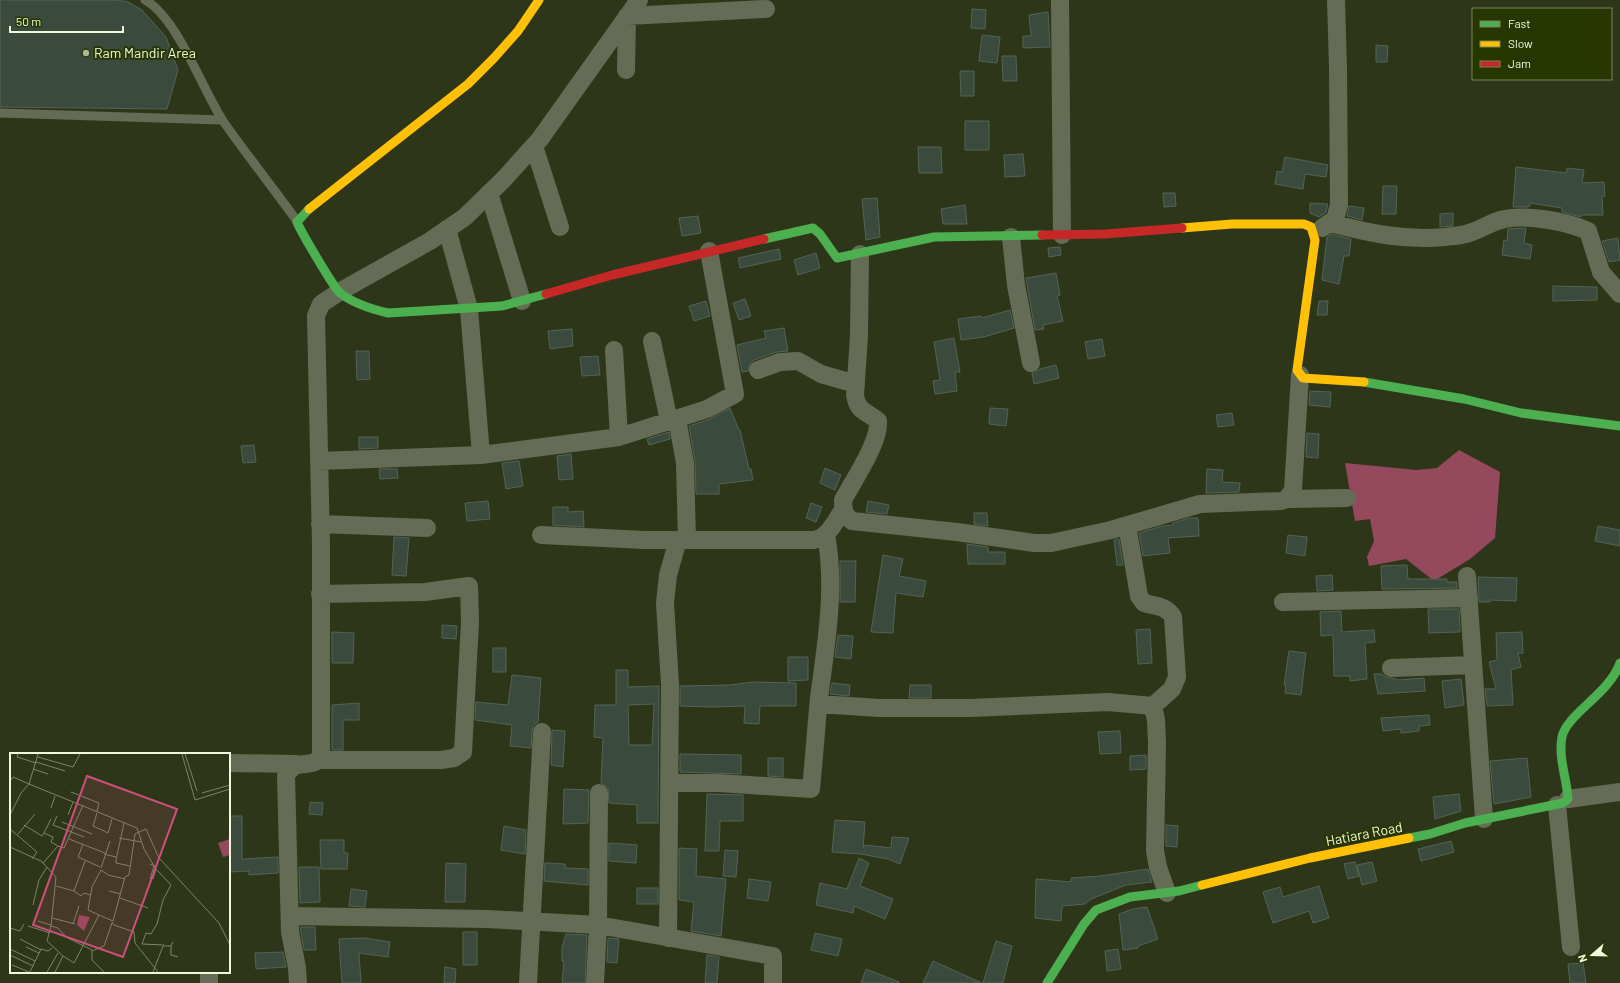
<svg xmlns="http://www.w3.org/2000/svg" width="1620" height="983" font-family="Barlow,sans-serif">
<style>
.water{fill:#94495c}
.building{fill:#3a4b3d;stroke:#526455;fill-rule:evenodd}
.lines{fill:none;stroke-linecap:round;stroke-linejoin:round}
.lane{stroke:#656c56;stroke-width:9}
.street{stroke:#656c56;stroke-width:18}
.fast{stroke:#4caf50;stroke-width:9}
.slow{stroke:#ffc107;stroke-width:9}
.jam{stroke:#c62828;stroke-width:9}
.poi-dot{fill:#abb599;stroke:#283602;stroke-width:1.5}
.labels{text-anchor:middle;stroke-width:4;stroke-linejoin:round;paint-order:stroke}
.poi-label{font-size:14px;fill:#eff9de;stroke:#283602;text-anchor:start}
.street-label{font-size:14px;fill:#eff9de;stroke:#283602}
.inset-road{fill:none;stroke:#7b8468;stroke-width:1}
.view{fill:#cd507c;fill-opacity:0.15;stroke:#cd507c;stroke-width:2}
.inset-edge{fill:none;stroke:#eff9de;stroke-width:2}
</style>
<rect width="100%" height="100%" fill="#2e361a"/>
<path class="water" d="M1459,450L1500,472L1495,538L1470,559L1434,581L1406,559L1369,566L1367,557L1374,541L1370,519L1355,521L1345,463L1416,470L1437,468Z"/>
<path class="building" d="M0,0H116L128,2L142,10L166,37L178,70L167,109L0,107Z
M972,9L986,10L985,29L971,28Z
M1048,12L1050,47L1023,48V36H1031L1029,15Z
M982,35L1000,37L997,63L979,61Z
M1376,45L1388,46L1387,62H1376Z
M1002,56H1016L1017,81H1003Z
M960,71H974V96H961Z
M965,121H989V150H965Z
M918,147H941L942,173H919Z
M1023,154L1025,176L1005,177L1004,155Z
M1285,157L1328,165L1326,177L1305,174L1303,189L1275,184L1277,171L1282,172Z
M1516,167L1566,173L1567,168L1584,170L1582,183L1604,182L1605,196L1602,197L1603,215H1581V217L1562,212V208L1530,203V206L1527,207H1513Z
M1383,186H1397L1396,214H1382Z
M1163,193H1175L1176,206L1164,207Z
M877,198L880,237L866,240L862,199Z
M1310,203L1328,204L1326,212L1319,217L1310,213Z
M965,205L967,224H943L941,209Z
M1349,206L1364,208L1362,220L1347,216Z
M1453,213V226L1440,227V214Z
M698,216L701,233L682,236L679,218Z
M1526,228L1524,243L1532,245L1530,259L1502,255L1504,240L1507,241L1508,229Z
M1332,234L1351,239L1349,256H1344L1339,284L1322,280L1327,237Z
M1618,238L1620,260L1609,262L1602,241Z
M1060,247L1061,255L1049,257L1048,248Z
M779,249L781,259L740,268L738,258Z
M816,253L820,268L798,275L794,260Z
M1056,273L1060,295L1057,296L1063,321L1043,325L1044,329L1035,330L1026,278Z
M1553,286L1597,287V300L1553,301Z
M745,299L751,316L739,320L733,303Z
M706,301L710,316L694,321L689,306Z
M1319,301H1328L1327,315H1317Z
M1010,310L1014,328L984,337L961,340L958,319L981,316L982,318Z
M784,328L788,351L777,352L754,360L750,364L748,371L742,372L737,345L766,338L764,331Z
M572,329L573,346L550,349L548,331Z
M954,338L960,372H955L957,391L935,394L933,381L940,380L934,342Z
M1102,339L1105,356L1088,359L1085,342Z
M356,351H369L370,379L357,380Z
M598,356L600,375L582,376L580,357Z
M1056,365L1059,378L1034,384L1032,373L1040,369Z
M1310,391L1331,392L1330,407L1309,405Z
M730,408L739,430H740L749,469H751L753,480L719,484V494H696L695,461L689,426L710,419Z
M990,408L1008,409L1006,426L989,424Z
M1232,413L1234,425L1218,427L1216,415Z
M669,432L670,439L649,445L647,439Z
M1307,433L1319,434L1318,458L1306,457Z
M359,437H378V448L359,449Z
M254,445L256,462L243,463L241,446Z
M571,454L573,479L559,480L557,456Z
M519,461L523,486L506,489L502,463Z
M825,468L841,475L835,490L820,483Z
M379,469H397L398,478L380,479Z
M1207,469L1223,470L1222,482L1240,483L1239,492L1206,493Z
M488,501L490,519L467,521L465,503Z
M868,501L889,505L887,514L866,512Z
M811,503L822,507L816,522L806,518Z
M553,507H568V512L583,511L584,527L553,525Z
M974,513H987L988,526L974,524Z
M1189,518H1198L1199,536L1168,538L1170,553L1143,556L1139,533L1162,526L1173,525V523Z
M1598,526L1620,530V546L1595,541Z
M1288,535L1307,537L1305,556L1286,553Z
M394,537L409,538L406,576L392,575Z
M1119,539L1123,565H1117L1114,540Z
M967,544L988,547V552H1005V564H968Z
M883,555L903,559L899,576L926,581L923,597L896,593L893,633L871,632Z
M840,561H856L855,602H840Z
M1407,565L1408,579H1447V582H1457V588L1382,589L1381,566Z
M1332,575L1333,590L1317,591L1316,576Z
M1478,577L1517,578L1516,601L1490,600V602H1479Z
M1428,609H1459L1460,632L1429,633Z
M1341,611L1342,632L1374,630L1375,642L1365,643L1367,679L1350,681V676H1334L1333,635L1321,636L1320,612Z
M442,625L457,626L456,639L442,638Z
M1150,629L1152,663L1138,664L1136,630Z
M332,632L354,633L353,663H332Z
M1522,632L1523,653H1518L1521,667L1511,670L1513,705L1487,706L1485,689H1496L1489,662L1497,660L1496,633Z
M838,635L853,636L851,659L835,657Z
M493,648H506V672H493Z
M1289,651L1306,653L1301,695L1285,693L1286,685H1284Z
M788,657H808V680L788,681Z
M616,670H628V687L659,686L658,823H637V805L609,803L608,788L601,783L603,738L594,737L595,705H616ZM654,704L652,745H629L628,705Z
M1374,674H1382L1386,677L1399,680L1424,678L1425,691L1378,694Z
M512,675L541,678L538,722L533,726L532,731L531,748L510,746L512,725L475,720L476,702L508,705Z
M1461,679L1464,705L1445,708L1442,681Z
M753,682L796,683V706H760L759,724L744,723L745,706L712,707L680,706V686L730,685Z
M832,683L850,685L849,696L830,694Z
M910,685H931V698H909Z
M359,703V720H343V750H332V705Z
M1429,715L1430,725L1419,726V731L1401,733V729L1383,731L1381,718Z
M552,730L565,731L563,767L551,765Z
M1120,731L1121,753L1100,754L1098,732Z
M680,754L741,755V774L680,772Z
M1146,755V769L1130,770V756Z
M768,758H783V777L768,776Z
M1527,758L1531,797L1494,804L1490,761Z
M564,789L589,790L588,823L563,824Z
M707,794L743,795V821H720L719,851H705Z
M1459,794L1461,811L1435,819L1433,797Z
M310,802L323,803L322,815L309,814Z
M229,816H242V859L278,857V873L249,875V871L229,872Z
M835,820L865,822L863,848L865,845L891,848L892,837L909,838L900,864L888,859L861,854L832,852Z
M1166,825L1178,826L1177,847L1166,846Z
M504,826L526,830L525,854L501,850Z
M320,840H344V853H348L347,869H321Z
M1451,841L1454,852L1421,861L1418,849Z
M609,843L637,845L636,863L609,861Z
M679,848L697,849L696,876L726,879L721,936L691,931L694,902L679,900Z
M725,850L738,851L736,877L723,876Z
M859,858L869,863L860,886L893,899L885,919L854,906L853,913L816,905L820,883L847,889Z
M1355,862L1359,876L1348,879L1344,864Z
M1372,862L1377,881L1362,885L1357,865Z
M446,863L466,864L465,902H445Z
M545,863L565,864V868L588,869V885L544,881Z
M299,867H319L320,902L300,903Z
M1148,869L1152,882L1126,885L1091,899L1085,904L1062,906L1061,921L1035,918L1036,879L1071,882V878L1100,876Z
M749,879L771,882L768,901L747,898Z
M1319,886L1329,918L1313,923L1309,911L1273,923L1263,892L1280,887L1283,897Z
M637,888H658V904H637Z
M351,889L367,891L365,907L349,906Z
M1147,907L1158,939L1138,946V948L1123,950L1119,914L1133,909Z
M300,927H315L316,950H304Z
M463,932H477V965H463Z
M815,933L842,939L838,956L811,950Z
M566,934L587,935L585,983H562L564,961H562V947Z
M364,938L390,942L388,957L359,953L361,983H342L339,939Z
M608,938L619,939L617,963L607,962Z
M996,941L1012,946L1003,983H983Z
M1118,949L1121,969L1107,971L1105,951Z
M283,952L286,967L256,969L255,953Z
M707,955L719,957L717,983H705Z
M933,961L982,983H923Z
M1583,963L1586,983H1570L1568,964Z
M445,967L456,969L455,983H444Z
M866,969L899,982L898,983H861Z"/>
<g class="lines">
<path class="lane" d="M145,0C177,17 202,89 223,121C247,155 273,188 297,221
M0,113L222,120"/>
<path class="street" d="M1060,0L1062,235
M626,70L627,16L766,9
M534,146L560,227
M489,193L522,301
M1331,223C1368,233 1406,241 1445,237C1452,236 1461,236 1469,233C1481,230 1492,221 1505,219C1528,214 1568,222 1588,231L1601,272L1620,294
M1322,228L1335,219L1339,205L1338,67L1336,0
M447,229L469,309L481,455
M1011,237L1016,285L1031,363
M860,254L859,336L855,395C858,413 867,411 878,421C880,442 853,481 843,500C843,510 844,515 852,521L957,532L1034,543H1051L1111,530L1200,504L1281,501L1287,499L1293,490L1300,375
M652,341L669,421
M614,350L619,437
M758,370L780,362L798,361L821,374L856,384
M677,419L685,463L687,540
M319,461L481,455L619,437L707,409L735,394L709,251
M1287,499L1347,498
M320,524L427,528
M541,535L645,540H814C829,537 835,521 843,510
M1467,576L1484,819
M1283,602L1469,598
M1391,668L1473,665
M819,704L879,708H970L1108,702L1153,706L1172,689L1177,677L1173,617C1167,606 1155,606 1144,603L1139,596L1127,525
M1153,706L1156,720L1157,743L1155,851L1158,867L1167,893
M319,760H441L454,758L463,752L470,622L469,586L425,592L320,594
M229,763L296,764
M670,783H718L811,789C814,759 816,729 819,698C826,645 836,588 826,535
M1568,799L1620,792
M1557,805L1571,947
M290,916L487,919L598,925L773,956V983
M668,938L670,684L665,603L668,575L678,540
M209,972V983
M298,983L297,968L290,932L286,776C295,755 314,772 321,755V544L316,316L321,304L339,292L430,241L465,217L504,179L540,139L639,0
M528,983L542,732
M595,983L598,925L599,793"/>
<path class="fast" d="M309,209L297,222C301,232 334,288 340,293C354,304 371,309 388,313L502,306L546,294
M764,239L813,228L820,234L837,258L934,237L1042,235
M1364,382L1464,399L1521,413L1620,426
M1409,838L1430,834L1465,823L1563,803L1568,799C1567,779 1558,758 1562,737C1566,715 1610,693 1620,663
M1047,983L1084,924L1096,910L1130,897L1179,891L1202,885"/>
<path class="slow" d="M309,209L468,84L494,58L518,31L539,0
M1182,228L1232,224H1304L1311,227L1315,240L1297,370L1303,378L1364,382
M1202,885L1310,858L1409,838"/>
<path class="jam" d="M1042,235L1105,234L1182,228
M546,294L612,275L764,239"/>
</g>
<circle class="poi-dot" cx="86" cy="53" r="4"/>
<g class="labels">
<g class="poi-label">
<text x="94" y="58">Ram Mandir Area</text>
</g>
<g class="street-label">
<text transform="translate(1364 834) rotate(-11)" y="5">Hatiara Road</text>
</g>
</g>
<g transform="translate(10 753)">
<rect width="220" height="220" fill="#2e361a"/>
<path d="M220,86V102L213,104L208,90ZM69,162L80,164L74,178L67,172Z" fill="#94495c"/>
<path class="inset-road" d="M8,1L7,4L26,10M172,1L185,47L220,36M175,1L187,38M28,4L63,14L70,1M26,9L55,18M23,16L38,21M0,28L3,24L19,31L28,1M61,39L89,50L87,58M192,40L220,32M41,55L45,43M87,60L83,73L94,78L98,80L102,66M0,62L11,40L19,31L127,75L134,96L146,116L143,126M58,62L63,49M47,63L43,72L74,84M41,66L34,80L43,84L41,89L48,93M52,69L82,81M114,70L106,107V110L120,113M14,72L32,83L34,80M0,76L27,99L22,106M8,81L25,61M109,85L131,89M59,86L95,100M73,91L68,104L90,114M0,94L31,108L46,124L41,173L48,175L56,184L82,197V207L94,219M94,101L106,104M75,108L64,138L71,143L74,140L81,142M33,110L48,93L54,95L73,52M140,111L144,113L140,126M91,115L100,88M46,133L64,138M99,138L111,141M110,145L138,155M23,152L29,127L37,114M89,162L78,157L82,134L91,117L98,122L115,126M42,165L65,171M28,168L41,172M102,169L104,172L124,179L125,190L148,219M63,171L69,153M18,173L40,180M41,173L37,188L53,203L45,219M0,175L10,178L14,171M10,186L31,197M132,191L136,180L141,181L147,171L153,147L161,132L146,116M132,191L154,192M161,193V202L168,204M16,194L29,200M0,196L25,208M82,198L94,193L102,170M0,202L23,213M53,203L64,210L89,162L103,168L115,124L119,122L125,81L136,76L149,105L209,170L220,192M2,212L19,219M20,219L31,196L38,198L42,195M37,219L48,200M143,219L153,193H161L163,189"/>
<path class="view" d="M77,23L167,56L113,204L23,172Z"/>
<rect width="220" height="220" class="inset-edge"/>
</g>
<rect x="1472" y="8" width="140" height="72" fill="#283602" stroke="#78845a"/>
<rect x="1480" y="21" width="20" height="6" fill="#4caf50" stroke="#78845a"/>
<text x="1508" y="28" font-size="12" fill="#eff9de">Fast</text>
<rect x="1480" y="41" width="20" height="6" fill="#ffc107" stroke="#78845a"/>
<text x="1508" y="48" font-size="12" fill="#eff9de">Slow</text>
<rect x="1480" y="61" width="20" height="6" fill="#c62828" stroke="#78845a"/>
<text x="1508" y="68" font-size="12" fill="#eff9de">Jam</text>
<g transform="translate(1592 955) rotate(250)" stroke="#283602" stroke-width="3" paint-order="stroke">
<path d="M0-3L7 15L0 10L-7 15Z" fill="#eff9de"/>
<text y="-6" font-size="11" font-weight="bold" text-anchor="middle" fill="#eff9de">N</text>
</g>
<path d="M10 26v6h113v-6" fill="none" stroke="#eff9de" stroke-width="2"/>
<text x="16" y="26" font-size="12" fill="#eff9de" stroke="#283602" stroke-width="3" paint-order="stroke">50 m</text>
</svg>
